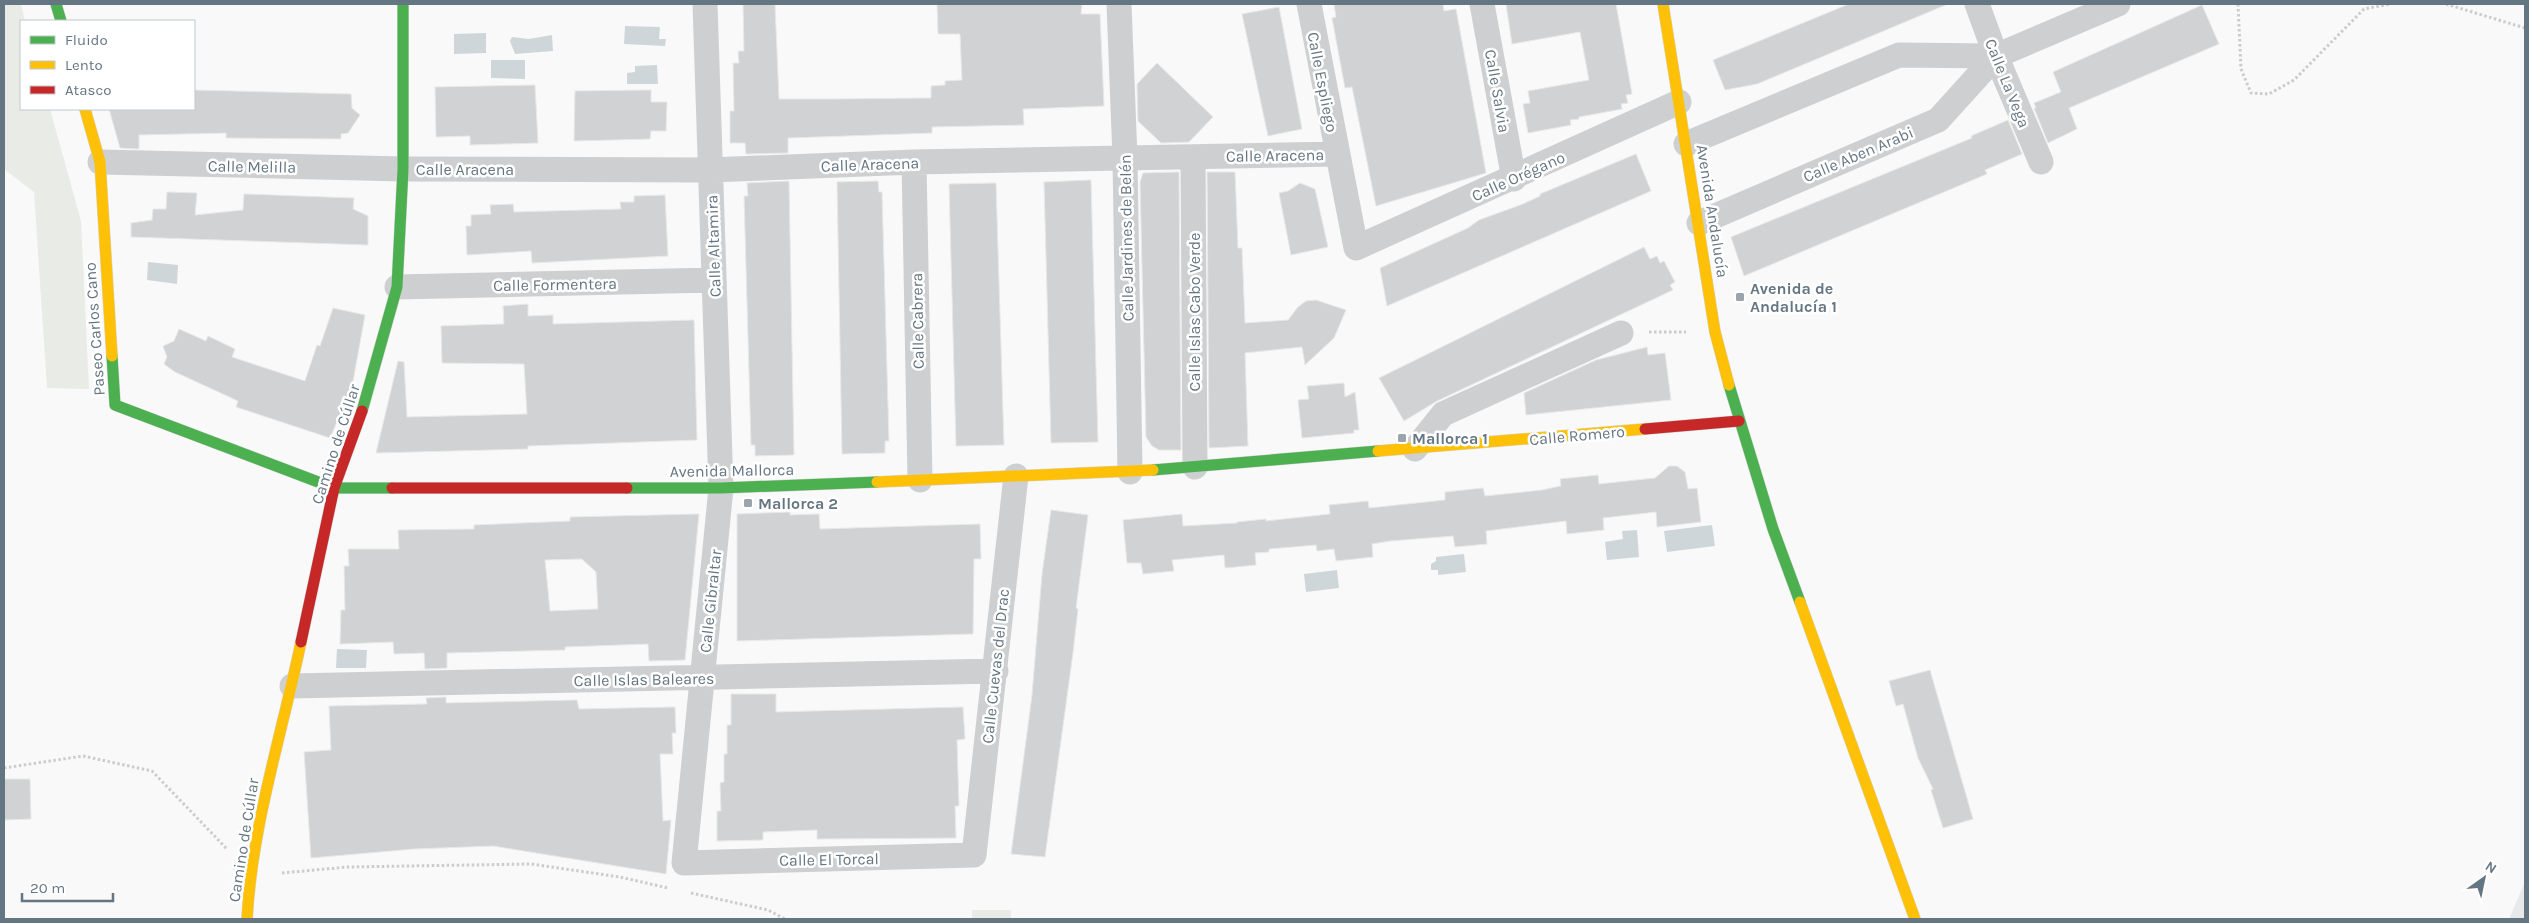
<svg xmlns="http://www.w3.org/2000/svg" width="2529" height="923" font-family="Karla,sans-serif">
<style>
.built{fill:#e8e9e9}
.green{fill:#e8ebe6}
.water{fill:#ced6d9}
.building{fill:#d0d2d3;stroke:#e8e8e8;fill-rule:evenodd}
.lines{fill:none;stroke-linecap:round;stroke-linejoin:round}
.fast-casing{stroke:#d5d6d7;stroke-width:12}
.slow-casing{stroke:#d5d6d7;stroke-width:12}
.jam-casing{stroke:#d5d6d7;stroke-width:12}
.path{stroke:#cbcccd;stroke-width:3;stroke-dasharray:2.5 2.5;stroke-linecap:butt}
.street{stroke:#cecfd0;stroke-width:25}
.fast{stroke:#4caf50;stroke-width:11}
.slow{stroke:#ffc107;stroke-width:11}
.jam{stroke:#c62828;stroke-width:11}
.poi-dot{fill:#99a4ac;stroke:#fff;stroke-width:2}
.labels{text-anchor:middle;stroke-width:5;stroke-linejoin:round;paint-order:stroke}
.street-label{font-size:16px;fill:#657683;stroke:#fff}
.poi-label{font-size:16px;font-weight:bold;fill:#657683;stroke:#fff;text-anchor:start}
</style>
<rect width="100%" height="100%" fill="#f9f9f9"/>
<path class="built" d="M2525,882V919H2509Z"/>
<path class="green" d="M4,4H21L25,21H21V109H50L81,221L89,389L47,388L34,192L4,169Z
M972,910H1011V919H972Z"/>
<path class="water" d="M625,26L660,27L659,39H666L665,46L624,44Z
M486,33V53L454,54V34Z
M552,35L553,51L515,54L510,41L512,37L529,39Z
M491,60H525V79L491,78Z
M657,65L658,84H627V73L635,72V66Z
M148,262L178,265L177,284L147,280Z
M1712,525L1715,546L1667,552L1664,531Z
M1637,530L1639,557L1607,560L1605,542L1623,539L1622,531Z
M1464,554L1466,572L1438,575V570H1431V564L1436,561V557Z
M1337,570L1339,588L1306,592L1304,574Z
M337,649L367,650L366,668H336Z"/>
<path class="building" d="M743,4H775L779,99H834L931,98V86L945,85V81L962,80L960,34H938L937,4H1082L1081,14H1100L1104,106L1023,109L1024,125L932,127V133L788,138V153L746,154L745,143H730V111H734L733,63H739L738,51H744Z
M1334,4H1443L1444,11L1456,9L1486,173L1376,206L1352,87L1345,88L1332,18L1336,17Z
M1506,4H1616L1632,94L1626,95L1628,103L1621,104L1622,109L1579,117V119L1570,120L1571,125L1528,133L1523,104L1530,103L1528,91L1589,80L1580,32L1512,44Z
M1849,4H1948L1757,84L1725,90L1713,60Z
M2202,5L2219,44L2069,108L2077,129L2048,143L2034,108H2036L2034,103L2061,92L2053,72Z
M1279,7L1302,129L1268,136L1242,14Z
M1157,63L1213,117L1189,142L1161,143L1138,121L1137,84Z
M535,85L538,143L470,145V136L436,137L435,87Z
M194,90L351,94L352,108L360,115L348,133L341,134V139L226,138V133L139,135V149L120,148L109,109H194Z
M651,90V102H667L666,131H651L650,139L574,141L575,91Z
M2008,120L2022,154L1985,170L1987,174L1744,276L1731,237L1972,138L1971,136Z
M1636,154L1651,191L1387,306L1380,268L1468,228L1479,220L1523,204L1540,196V194Z
M1179,172L1181,450H1159L1152,446L1146,437L1140,182L1143,173Z
M1207,172H1235L1238,248H1242L1245,323L1288,320L1298,307L1306,301L1316,300L1346,310L1334,338L1305,365L1302,347L1245,353L1248,446L1209,448Z
M1091,180L1098,442L1051,443L1044,182Z
M789,181L794,455L755,456V445H751L744,196H748L747,183Z
M878,181L879,192H882L889,441H885V453L842,454L837,182Z
M996,183L1004,445L956,446L949,184Z
M1300,183L1315,189L1328,247L1291,255L1279,193L1288,191Z
M167,192L197,193L195,215L243,210L244,194L354,198L353,209L368,216V245L131,237V223L152,220L153,209H166Z
M665,195L668,256L532,263L531,251L467,255L466,226H471V215L491,214L490,205L513,204L514,212L621,209L620,202H634V196Z
M1644,247L1650,259L1657,256L1660,263L1664,261L1675,282L1670,285L1673,290L1437,401L1404,421L1379,378Z
M528,304V316L553,315V324L694,320L697,440L528,446V449L376,453L398,361L404,362L407,417L527,414L524,364L442,363L441,326L504,324L503,306Z
M333,308L365,315L352,387L330,438L236,407L238,401L175,372L164,364L167,357L163,346L174,341L179,329L206,341L208,336L235,349L232,357L305,381L317,345L320,346Z
M1647,347L1648,355L1665,353L1671,400L1526,415L1524,393L1596,360Z
M1344,383L1345,397L1355,392L1359,430H1354V433L1302,438L1298,400L1309,399L1307,386Z
M1669,466H1677L1685,472L1688,489L1697,488L1701,522L1657,527L1656,512L1603,518L1604,530L1567,534L1566,521L1486,531L1487,544L1455,547L1453,536L1390,541L1372,544L1373,557L1336,561L1334,549L1317,551L1316,545L1269,549V552L1255,553L1256,565L1225,568L1224,555L1172,560L1174,571L1143,574L1141,563H1127L1123,520L1182,514L1183,526L1237,523V522L1266,519V521L1330,514L1329,505L1368,501L1369,508L1445,500V492L1483,488L1485,496L1542,490L1561,486L1560,479L1598,475L1599,484L1655,478Z
M1051,510L1088,515L1076,608L1078,609L1073,653L1045,857L1011,854L1032,695L1042,574Z
M790,512V515L819,514L820,529L980,524L981,559H974L973,634L737,641V514Z
M699,514L685,660L649,661L648,644L565,647V650L447,653V668L425,669L424,653L394,654L393,642L340,644L341,610H345L344,566H349L348,549H399L398,530L474,529V525L570,521V517ZM582,559L596,572L598,609L550,611L545,560Z
M1930,670L1973,819L1943,828L1931,790L1933,789L1918,758L1903,704L1896,706L1889,681Z
M731,694H776V712L963,707L965,739L957,740L959,806H955L956,838L817,839V830L763,832V840L717,841V811H721L720,783L724,782V754H727V725H731Z
M446,697V703L577,700L579,709L675,707L676,733H672L673,754H660L663,821L671,820L666,874L493,846L414,849L311,858L304,752L331,750L329,706L427,704L426,698Z
M4,779H30L31,819L4,820Z"/>
<g class="lines">
<defs>
<path id="fast" d="M56,4L61,21
M112,356L115,405L334,488H392
M1729,385L1773,529L1800,602
M362,411L397,287L403,169V4
M1153,470L1378,451
M627,488H721L877,482"/>
<path id="slow" d="M1663,4L1715,332L1729,385
M85,109L100,162L112,356
M1378,451L1645,429
M877,482L1153,470
M1800,602L1915,919
M247,919C252,825 282,734 301,642"/>
<path id="jam" d="M1645,429L1739,421
M392,488H627
M301,642L334,488L362,411"/>
</defs>
<use href="#fast" class="fast-casing"/>
<use href="#slow" class="slow-casing"/>
<use href="#jam" class="jam-casing"/>
<path class="path" d="M2238,4L2241,69L2251,93L2269,94L2294,80L2364,9L2390,4
M2446,4L2525,28
M1649,332H1686
M4,768L83,756L152,771L227,849
M282,873L347,867L531,864L620,877L668,888
M691,893L768,910L785,919"/>
<path class="street" d="M705,4L721,488L684,863L974,855L1016,476
M1119,4L1125,158L1130,472
M1309,4L1356,248L1679,102
M1482,4L1514,179
M1977,4L1996,56L2041,162
M1686,144L1899,55L1996,56L2118,4
M1193,157L1195,467
M100,162L403,169L710,170L914,162L1337,154
M914,162L920,480
M1699,223L1938,120L1996,56
M397,287L714,280
M1415,449L1443,414L1621,333
M292,686L996,671"/>
<use href="#fast" class="fast"/>
<use href="#slow" class="slow"/>
<use href="#jam" class="jam"/>
</g>
<g class="poi-dot">
<rect x="1735" y="292" width="10" height="10" rx="2.5"/>
<rect x="1397" y="433" width="10" height="10" rx="2.5"/>
<rect x="743" y="498" width="10" height="10" rx="2.5"/>
</g>
<g class="labels">
<g class="street-label">
<text transform="translate(1323 82) rotate(79)" y="6">Calle Espliego</text>
<text transform="translate(2008 83) rotate(68)" y="6">Calle La Vega</text>
<text transform="translate(1498 91) rotate(80)" y="6">Calle Salvia</text>
<text transform="translate(1858 154) rotate(-23)" y="6">Calle Aben Arabi</text>
<text transform="translate(1275 155) rotate(-1)" y="6">Calle Aracena</text>
<text transform="translate(870 164) rotate(-2)" y="6">Calle Aracena</text>
<text transform="translate(252 166) rotate(1)" y="6">Calle Melilla</text>
<text x="465" y="175">Calle Aracena</text>
<text transform="translate(1518 176) rotate(-24)" y="6">Calle Orégano</text>
<text transform="translate(1713 211) rotate(81)" y="6">Avenida Andalucía</text>
<text transform="translate(1126 238) rotate(-91)" y="6">Calle Jardines de Belén</text>
<text transform="translate(713 246) rotate(-92)" y="6">Calle Altamira</text>
<text transform="translate(555 284) rotate(-1)" y="6">Calle Formentera</text>
<text transform="translate(1194 312) rotate(-90)" y="6">Calle Islas Cabo Verde</text>
<text transform="translate(917 321) rotate(-91)" y="6">Calle Cabrera</text>
<text transform="translate(94 329) rotate(-94)" y="6">Paseo Carlos Cano</text>
<text transform="translate(1577 435) rotate(-5)" y="6">Calle Romero</text>
<text transform="translate(335 444) rotate(-72)" y="6">Camino de Cúllar</text>
<text transform="translate(732 470) rotate(-1)" y="6">Avenida Mallorca</text>
<text transform="translate(710 601) rotate(-84)" y="6">Calle Gibraltar</text>
<text transform="translate(995 666) rotate(-84)" y="6">Calle Cuevas del Drac</text>
<text transform="translate(644 679) rotate(-1)" y="6">Calle Islas Baleares</text>
<text transform="translate(243 840) rotate(-81)" y="6">Camino de Cúllar</text>
<text transform="translate(829 859) rotate(-1)" y="6">Calle El Torcal</text>
</g>
<g class="poi-label">
<text x="1750" y="294">Avenida de<tspan x="1750" dy="18">Andalucía 1</tspan></text>
<text x="1412" y="444">Mallorca 1</text>
<text x="758" y="509">Mallorca 2</text>
</g>
</g>
<rect width="2529" height="923" fill="none" stroke="#657683" stroke-width="10"/>
<rect x="20" y="20" width="175" height="90" fill="#ffffff" stroke="#c1c8cd"/>
<rect x="30" y="36" width="25" height="8" fill="#4caf50" stroke="#c1c8cd"/>
<text x="65" y="45" font-size="15" fill="#657683">Fluido</text>
<rect x="30" y="61" width="25" height="8" fill="#ffc107" stroke="#c1c8cd"/>
<text x="65" y="70" font-size="15" fill="#657683">Lento</text>
<rect x="30" y="86" width="25" height="8" fill="#c62828" stroke="#c1c8cd"/>
<text x="65" y="95" font-size="15" fill="#657683">Atasco</text>
<g transform="translate(2484 878) rotate(33)" stroke="#ffffff" stroke-width="4" paint-order="stroke">
<path d="M0-4L9 19L0 12L-9 19Z" fill="#657683"/>
<text y="-8" font-size="14" font-weight="bold" text-anchor="middle" fill="#657683">N</text>
</g>
<path d="M22 893v8h91v-8" fill="none" stroke="#657683" stroke-width="2.5"/>
<text x="30" y="893" font-size="15" fill="#657683" stroke="#ffffff" stroke-width="4" paint-order="stroke">20 m</text>
</svg>
